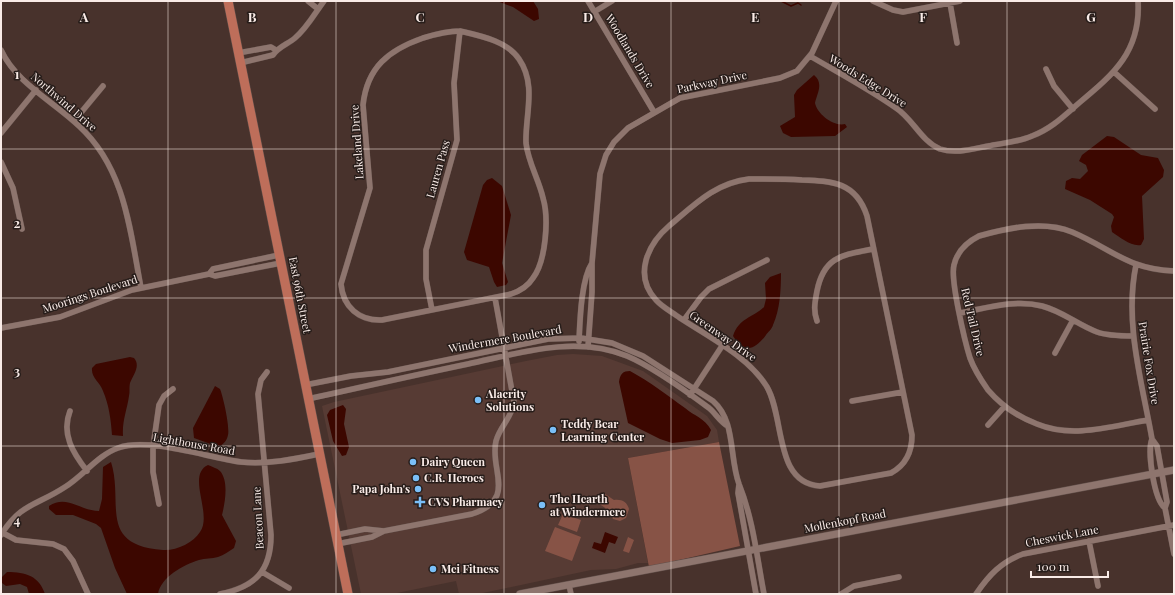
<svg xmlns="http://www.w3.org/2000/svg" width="1175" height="595" font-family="'Playfair Display',serif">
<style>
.built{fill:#573b34}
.green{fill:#875346}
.water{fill:#3c0700}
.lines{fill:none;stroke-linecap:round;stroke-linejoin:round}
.stream{stroke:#3c0700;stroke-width:1.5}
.minor-casing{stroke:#62504b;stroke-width:6}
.tertiary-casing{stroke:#62504b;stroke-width:8}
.primary-casing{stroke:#62504b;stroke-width:10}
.minor{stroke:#8e756e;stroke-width:5.5}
.tertiary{stroke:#8e756e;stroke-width:7}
.primary{stroke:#be6e5a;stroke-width:9}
.grid{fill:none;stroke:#f9ebe7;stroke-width:1;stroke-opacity:0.55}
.poi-dot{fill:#7abff8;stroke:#271d1a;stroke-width:1.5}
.labels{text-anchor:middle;stroke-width:3;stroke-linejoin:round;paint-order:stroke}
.street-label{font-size:11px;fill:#f9ebe7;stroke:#271d1a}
.poi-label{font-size:11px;font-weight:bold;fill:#f9ebe7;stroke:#271d1a;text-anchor:start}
.grid-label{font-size:13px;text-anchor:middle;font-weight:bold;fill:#f9ebe7;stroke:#271d1a;stroke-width:3;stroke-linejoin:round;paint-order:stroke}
</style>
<rect width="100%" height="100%" fill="#48322c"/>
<path class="built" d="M573,354L602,356L643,371L707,416L717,430L719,442L628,458L648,563H638L616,569L591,570L478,594H459L456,581L392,594H361L322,406L334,402L526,361L557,355Z"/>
<path class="green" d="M719,442L740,546L649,567L628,458Z
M605,494L614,500C622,499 627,502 629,509L626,518L620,521L613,519L608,510L598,503Z
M563,514L581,520L577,532L558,525Z
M555,527L581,537L572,561L545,551Z
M628,537L634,540L629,553L623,551Z"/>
<path class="water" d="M497,1H533L538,9L539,19L534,21L513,7Z
M814,75C824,83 817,94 815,103C817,114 834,127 845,124L847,127L835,136L791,137L783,133L780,126L795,117L794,95L797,90Z
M1107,136L1114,137L1141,155L1158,158L1164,170L1163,177L1142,196L1144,239L1141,245C1131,247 1120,237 1112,232L1111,226L1114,217L1112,214L1090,200L1065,189L1066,181L1072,178L1080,179L1088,171L1086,165L1079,161L1082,155Z
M492,178L502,186L511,215L502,263L508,282L506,285L497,287L494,282L489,267L467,260L464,252L483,185L487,180Z
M781,273C781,289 780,310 773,325C772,329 768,332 766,335C755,350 745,354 733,336C739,318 752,318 764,307L766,299L765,283L770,277Z
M130,357L134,358C141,366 133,375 130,383C129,388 130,392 129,396C127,410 122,421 123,436L112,435C111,420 109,405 103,391C100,382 91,378 92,368L96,364Z
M630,371C650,382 667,395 685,408C694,416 705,418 711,430L708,437L700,440L672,443L660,439L628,423L619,382C620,374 623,371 630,371Z
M215,386L220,389C223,396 230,427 228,435C227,441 223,444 219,447L194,438L193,428Z
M343,405L346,409L344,424L349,447L346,455L342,456L333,441L327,415L330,410Z
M111,462C124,503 97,545 163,550C176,551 193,543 200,532C213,514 186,475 208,465C212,467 217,468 220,471C229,481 225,503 222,515L236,541L234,548C229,551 224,555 218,557C212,559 205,558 199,560C183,565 161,577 158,594H127L115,568L101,528L96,524L73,515H56L49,509V506C67,494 80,511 99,511L102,499L103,467Z
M605,532L618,537L615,544L609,542L605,553L592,548L594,542L601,544Z
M7,572C26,572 39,576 45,594H29L27,587L20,584L6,586L2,583V577Z"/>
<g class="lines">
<path class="stream" d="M768,1H770
M781,1L791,6L798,3L801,5"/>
<defs>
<path id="minor" d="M308,1L318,9
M588,1L654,112
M873,1L893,10L903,12L960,1
M950,3L957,43
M594,12L612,1
M460,31C481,36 507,41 519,59C537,85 525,115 526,143C528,162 539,180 543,198C549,218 546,261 533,278C528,286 520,291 511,294L382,320C359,321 343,307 341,284L370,188L363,105C367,67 389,50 423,38C436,34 447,31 460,31Z
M1,50C16,83 53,101 79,126C125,168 130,230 141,288
M238,53L271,47L276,50
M810,56C839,73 869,89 896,108C913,119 921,141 940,149C956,154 972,149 988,146C1002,143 1019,142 1032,136C1051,129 1064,116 1079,103C1114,74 1141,51 1138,1
M240,63L273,55C278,47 288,44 295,38C307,28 315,13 324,1
M1046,69L1054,86L1073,109
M1114,72L1155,109
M74,121L103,86
M1,133L36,90
M1,162L13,188L22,229
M749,179C766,179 784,179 802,180C832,181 856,182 867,216L912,435C912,452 906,465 891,473L820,486C774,483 785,418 767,387C749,357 709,337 680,318C672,312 662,307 656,300C633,275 648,244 669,226C694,205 715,183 749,179Z
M1136,265C1124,323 1142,382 1152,439C1147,451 1154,500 1165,508
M209,274L215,276L281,263
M432,310L426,279V250L457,140L454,83L460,31
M960,313C987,308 1015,299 1042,306C1062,311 1078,325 1097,332C1108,336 1121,336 1133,336
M684,320L701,297L709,289L767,260
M817,321C813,310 815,302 817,291C824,256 843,255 873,249
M1,328L60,317L132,290L209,274L213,269L279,255
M579,341C580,320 581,280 592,263
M588,347L592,292V263L600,174L606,155L614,142L628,128L680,98L780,78L797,71L812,53L836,1
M1055,353L1073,320
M305,385L351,376L388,372L548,339L581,338L612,343L643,356L713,401C736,421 729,457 739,484C753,519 757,557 764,594
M690,395L722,346
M308,399C362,387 415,375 468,364C520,353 575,335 627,356C653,367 686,391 709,408C715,413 719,420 726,425
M852,401L903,392
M70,411C61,434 73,453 87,471
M1148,420C1112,426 1073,439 1037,424C1018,417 1001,405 988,390C981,380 974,369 970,358C965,342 950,279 954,265C957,252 967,242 979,236C1007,228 1044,220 1072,232C1112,249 1127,269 1174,271
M988,425L1005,406
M1152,439L1157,446L1167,502L1165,508L1174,554
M739,484L738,493L756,594
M159,504L153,472V447L159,405L164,396L173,389
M1,532L16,540L53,544L64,549L73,561L88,594
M1,535C21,503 36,506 65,487C83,476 98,455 118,448C149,437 209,458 241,462C266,465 295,459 319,454
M336,535L365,529L384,531L472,514C518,499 489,470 496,441C500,426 512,418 514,402L495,298
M1089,541L1098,586
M337,544L372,537L384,531
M262,572L289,588
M569,585L571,594
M220,594C255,587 271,571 271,535L258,394L261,380L267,372
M841,594L854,586L899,577
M976,594C989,575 1001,562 1023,554L1174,525"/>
<path id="tertiary" d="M520,594L1174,470"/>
<path id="primary" d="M228,1L348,594"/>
</defs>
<use href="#minor" class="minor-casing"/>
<use href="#tertiary" class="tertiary-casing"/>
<use href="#primary" class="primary-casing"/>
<use href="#minor" class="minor"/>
<use href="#tertiary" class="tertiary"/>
<use href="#primary" class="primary"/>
</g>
<path class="grid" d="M168,1V594M336,1V594M504,1V594M671,1V594M839,1V594M1007,1V594M1,149H1174M1,298H1174M1,446H1174"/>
<g class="poi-dot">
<circle cx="478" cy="400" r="4"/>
<circle cx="553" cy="430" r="4"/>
<circle cx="413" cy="462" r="4"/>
<circle cx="416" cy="478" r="4"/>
<circle cx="418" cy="489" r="4"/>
<path d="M418 496h4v4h4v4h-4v4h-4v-4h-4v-4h4z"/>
<circle cx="542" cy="505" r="4"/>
<circle cx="433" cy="569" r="4"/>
</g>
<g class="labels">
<g class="street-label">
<text transform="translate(630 51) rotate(59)" y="4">Woodlands Drive</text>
<text transform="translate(868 81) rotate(32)" y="4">Woods Edge Drive</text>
<text transform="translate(712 82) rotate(-12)" y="4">Parkway Drive</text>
<text transform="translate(64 102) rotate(41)" y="4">Northwind Drive</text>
<text transform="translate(357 142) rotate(-94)" y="4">Lakeland Drive</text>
<text transform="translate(438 169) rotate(-74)" y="4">Lauren Pass</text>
<text transform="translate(90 294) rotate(-18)" y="4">Moorings Boulevard</text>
<text transform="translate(300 295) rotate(79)" y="4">East 96th Street</text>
<text transform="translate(973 322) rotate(77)" y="4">Red Tail Drive</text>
<text transform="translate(723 336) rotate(35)" y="4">Greenway Drive</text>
<text transform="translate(505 339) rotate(-10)" y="4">Windermere Boulevard</text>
<text transform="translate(1149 363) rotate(81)" y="4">Prairie Fox Drive</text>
<text transform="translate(194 444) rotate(10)" y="4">Lighthouse Road</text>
<text transform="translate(258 518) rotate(-93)" y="4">Beacon Lane</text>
<text transform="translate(845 521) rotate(-11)" y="4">Mollenkopf Road</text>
<text transform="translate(1062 536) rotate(-11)" y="4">Cheswick Lane</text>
</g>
<g class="poi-label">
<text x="486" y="398">Alacrity<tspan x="486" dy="13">Solutions</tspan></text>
<text x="561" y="428">Teddy Bear<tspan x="561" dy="13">Learning Center</tspan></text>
<text x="421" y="466">Dairy Queen</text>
<text x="424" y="482">C.R. Heroes</text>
<text x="410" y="493" text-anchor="end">Papa John's</text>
<text x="550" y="503">The Hearth<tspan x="550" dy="13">at Windermere</tspan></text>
<text x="428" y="506">CVS Pharmacy</text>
<text x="441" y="573">Mei Fitness</text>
</g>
</g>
<g class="grid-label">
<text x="84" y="22">A</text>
<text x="252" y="22">B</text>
<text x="420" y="22">C</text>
<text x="588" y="22">D</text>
<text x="755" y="22">E</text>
<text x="923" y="22">F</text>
<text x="1091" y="22">G</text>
<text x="17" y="79">1</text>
<text x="17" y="228">2</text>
<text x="17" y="376">3</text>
<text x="17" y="525">4</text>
</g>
<rect width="1175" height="595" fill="none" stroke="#f9ebe7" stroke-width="4"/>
<path d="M1031 571v6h77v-6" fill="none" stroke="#f9ebe7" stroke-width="2"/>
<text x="1037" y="571" font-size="12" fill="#f9ebe7" stroke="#271d1a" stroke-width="3" paint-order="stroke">100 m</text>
</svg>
